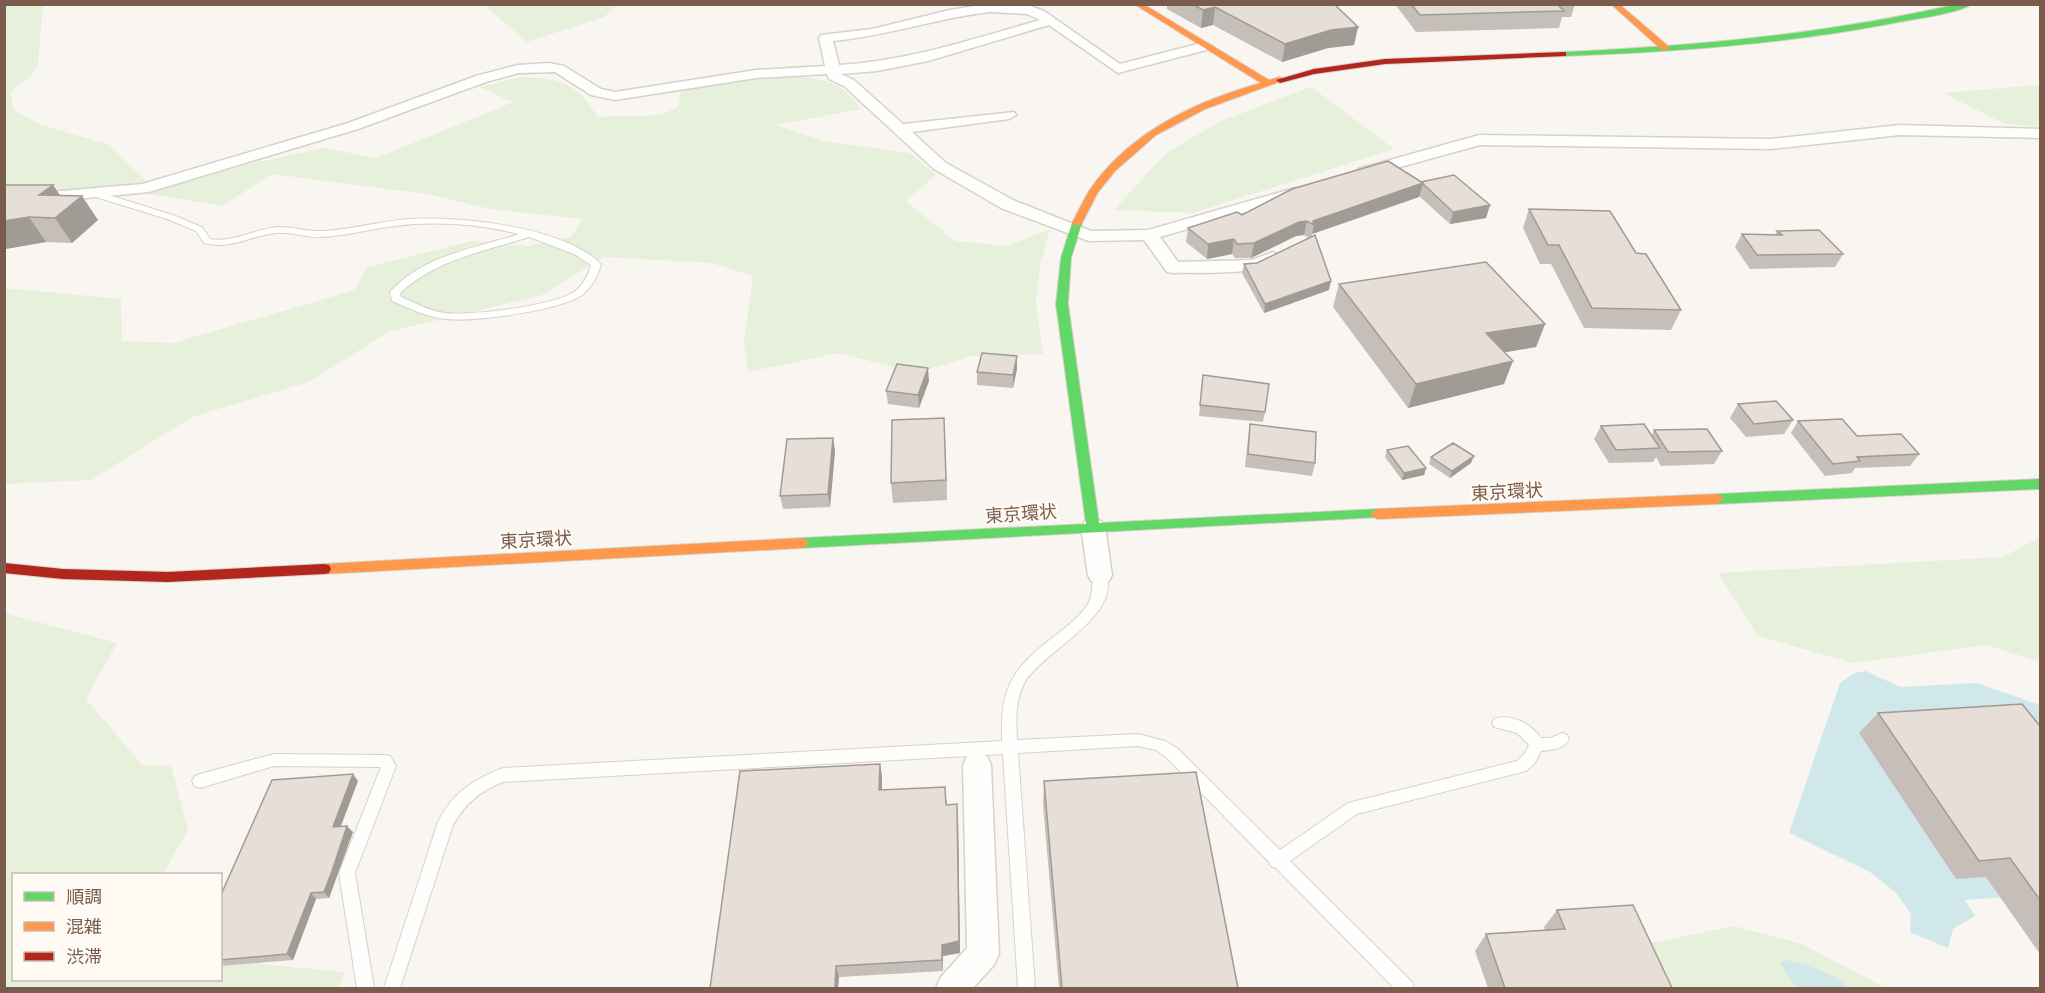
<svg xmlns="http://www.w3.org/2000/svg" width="2045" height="993" font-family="Jost,'Noto Sans JP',sans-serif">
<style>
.green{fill:#e7f0db}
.water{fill:#d0e8ea}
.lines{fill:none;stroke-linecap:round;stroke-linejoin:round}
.lane-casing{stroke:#d7d1cb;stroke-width:2}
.street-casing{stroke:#d7d1cb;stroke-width:3}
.fast-casing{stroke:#d9d2cb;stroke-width:2}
.slow-casing{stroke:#d9d2cb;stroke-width:2}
.jam-casing{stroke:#d9d2cb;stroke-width:2}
.lane{fill:#fefefd;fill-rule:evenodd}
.street{fill:#fefefd;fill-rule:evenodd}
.fast{fill:#63d668;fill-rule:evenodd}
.slow{fill:#ff974d;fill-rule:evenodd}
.jam{fill:#b3261e;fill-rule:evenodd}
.wall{fill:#c6bfb9}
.shaded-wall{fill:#a19b96}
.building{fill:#e6ded7;stroke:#a19b96;stroke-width:1.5}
.labels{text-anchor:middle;stroke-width:5;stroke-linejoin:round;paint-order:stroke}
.street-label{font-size:18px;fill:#7a5c4d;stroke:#fffaf3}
</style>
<rect width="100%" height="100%" fill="#f9f5f0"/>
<path class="green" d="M5,5H43L38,65L32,75L11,92L14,110L40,125L108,144L149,184L115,190L5,194Z
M484,5H617L604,17L527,42Z
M521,77C562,79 574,81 598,117L661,115L678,107L681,90C728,83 794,66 838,86C847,90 855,102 861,109L777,125L823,141L910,153L936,175L906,201L955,241L1008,246L1050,229L1040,265L1036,304L1043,354L973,356L917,373L838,353L748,372L744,342L753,276L711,263L604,257L542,295L388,332L309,382L192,417L91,480L5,484L4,288L121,299L122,341L173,343L355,290L367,267L472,241L528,246L571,237L582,219L490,209L433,195L272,174L222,206L144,193L241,166L323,148L377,158L513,102L479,87Z
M2040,85V127L2005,124L1943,93Z
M1311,87L1394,149L1193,213L1114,210L1166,153L1221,121Z
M2040,537V662L1986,645L1853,663L1758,636L1718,573L2003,557Z
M4,613L117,643L86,699L142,765H171L188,830L163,874H14V980H220L221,960L344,972L339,988H5Z
M1734,926L1802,944L1886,988H1655L1636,946Z"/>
<path class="water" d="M1866,671L1900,687L1977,683L2040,705V774L1992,877L2007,897L1965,900L1975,916L1953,929L1948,948L1910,932L1911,914L1895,892L1870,872L1789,833L1840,683L1854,673Z
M1785,960C1805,964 1835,973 1849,988H1797L1780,964Z"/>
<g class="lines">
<defs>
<path id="lane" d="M99,192L173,215L202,227L210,239C234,243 254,229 277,227C292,226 307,232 322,231C351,230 380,221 409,219C460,216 562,226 601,264C598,276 592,287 582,295C559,311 473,322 445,319C427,317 409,308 392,301L390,292C421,256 476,248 519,234C478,224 436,221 395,226C370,229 346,236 322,237C306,238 291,231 276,233C248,236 233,250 204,243L196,231L167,219L96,197V193ZM529,237L574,254L591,265C588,276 583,285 574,292C552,306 471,316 445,313C430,311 415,303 401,297L400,293C435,260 485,251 529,237Z
M1100,570L1105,572C1124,615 1043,651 1025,682C1015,699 1016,721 1017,740L1138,734L1165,741L1177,748L1280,850L1348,803L1517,761L1525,753L1529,745L1517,733L1494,727L1492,723L1494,719C1511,713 1531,724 1541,738H1550L1562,733L1567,735L1569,739C1565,749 1551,750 1541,751L1535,763L1526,771L1357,814L1290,861L1412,982L1414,988H1394L1276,868L1271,866L1269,862L1167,758L1156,750L1138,746L1018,753L1035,988H1018L1003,754L503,782C480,791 466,803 453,825L400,988H384L438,822C452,793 474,779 503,768L1002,741C1000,689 1011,670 1052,638C1064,629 1077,619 1086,607C1095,595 1090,583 1095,572Z
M274,754L385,755L390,756L396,766L355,873L374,988H357L339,873L381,767L274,766L200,788L195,786L192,781L195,776L200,774Z"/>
<path id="street" d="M987,4L1030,6L1044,11L1120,64L1205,42L1212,46L1210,49L1118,73L1049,25L928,61L877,71L841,74L854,80L903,124L1014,112L1016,115L1009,119L912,132L946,163L1013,200L1091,231L1148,230L1295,188H1307L1309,191L1307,194L1160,237L1178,262L1252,260L1273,252L1282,257C1267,277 1197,272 1173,273L1167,272L1144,240L1089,241L1001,208L934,169L844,86L829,79L827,74L756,78L615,100L591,95L555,72L519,73L486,82L358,129L149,192L4,206V196L142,184L348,123L476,76L518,65L549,63L564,66L601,89L615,92L756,70L825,66L819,38L821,35L872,29L950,10ZM990,12L1027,14L1040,20C973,39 908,61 839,65L833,41C887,36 937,18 990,12Z
M1900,125L2040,129V138L1900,135L1770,149L1480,145L1364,177L1356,172L1358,169L1479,135L1770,139Z
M1093,519L1101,521L1105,527L1112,575L1109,581L1100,584L1091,581L1088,575L1081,527L1085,521Z
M977,753L987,756L991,765L999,954L994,965L973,988H936L941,977L967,948L963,765L967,756Z"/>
<path id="fast" d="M1958,4H1973C1952,15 1918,18 1894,23C1785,44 1674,52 1563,56L1559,54L1563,52C1696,46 1827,34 1958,4Z
M1077,220L1082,223L1071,258L1068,304L1099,523L1377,509L1384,514L1382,517L801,548L796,547L794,543L796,539L801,538L1086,524L1056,304L1061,258L1072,223Z
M2040,479V489L1717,504L1710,499L1717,494Z"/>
<path id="slow" d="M1134,4H1143L1269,80L1280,77L1284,80L1205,109L1156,135L1115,171L1098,192L1081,225H1073L1072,223C1078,212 1083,201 1089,191C1128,133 1196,101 1261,83Z
M1611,4H1619L1668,46V50H1662Z
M1717,494L1724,499L1717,504L1377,519L1370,514L1377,509Z
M801,538L806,539L808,543L806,547L801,548L324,574L319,573L317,569L319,565L324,564Z"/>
<path id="jam" d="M1563,52H1566V56L1385,64L1314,74L1280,83L1276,80L1314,69L1385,59Z
M4,563L63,569L168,572L324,564L329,565L331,569L329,573L324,574L168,582L63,579L4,573Z"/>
</defs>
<use href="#lane" class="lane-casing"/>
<use href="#street" class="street-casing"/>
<use href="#fast" class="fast-casing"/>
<use href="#slow" class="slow-casing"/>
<use href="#jam" class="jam-casing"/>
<use href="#lane" class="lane"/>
<use href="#street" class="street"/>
<use href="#fast" class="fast"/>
<use href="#slow" class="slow"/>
<use href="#jam" class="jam"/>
</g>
<path class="wall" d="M1167,4H1334L1358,27L1354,45L1328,48L1282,62L1213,25L1201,28L1167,9Z
M1395,4H1575L1571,17H1562L1559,28L1416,32Z
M1421,182L1490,205L1486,218L1450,224L1419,196V197L1312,234V237L1329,290L1264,313L1242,273L1244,264L1257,263L1309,238L1304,235L1296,236L1251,258H1235L1232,254L1207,259L1186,242L1188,228L1242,215Z
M4,185L60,195L98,220L72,243L46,242L4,249Z
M1529,209L1636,253L1681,310L1671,330L1584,328L1551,264H1540L1523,228Z
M1777,231L1843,254L1835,267L1750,269L1735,247L1742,234L1775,235Z
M1339,284L1545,324L1536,347L1504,352V384L1408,408L1333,307Z
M1017,369L1013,388L977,385V372Z
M1203,375L1265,412L1263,422L1199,416Z
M929,381L919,408L888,404L886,391Z
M1738,404L1793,420L1784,434L1746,437L1730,418Z
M944,418L947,500L893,503L891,483Z
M1798,421L1857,436L1919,454L1910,466L1855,468L1852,473L1825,476L1791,433Z
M1250,424L1315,463L1312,476L1245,467L1248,438Z
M1601,426L1652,435L1654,430L1722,451L1714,464L1661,466L1656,457L1653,462L1609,463L1594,439Z
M833,438L835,451L830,507L783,509L780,496Z
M1387,450L1426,468L1424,475L1402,480L1385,457Z
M1431,457L1471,463L1450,478L1429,464Z
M1878,713L2040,726V954L1986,877L1956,879L1859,733Z
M880,764L882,777V790L947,800V805L958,817L960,953L943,956V971L839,977L838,988H710Z
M358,781L341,826L353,832L329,898L316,899L293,960L220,966V897Z
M1044,781L1238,988H1059L1043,805Z
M1557,910L1672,988H1488L1475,951L1486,934L1545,930L1544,927Z"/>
<path class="shaded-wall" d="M1215,7L1213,25L1201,28L1203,10Z
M1358,27L1354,45L1328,48L1282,62L1285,44L1331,30Z
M1423,183L1419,197L1312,234L1314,225L1313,221Z
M53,185L68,207L82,196L98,220L72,243L39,195Z
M1490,205L1486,218L1450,224L1453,212Z
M29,217L46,242L6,249L4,247V221Z
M1307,221L1304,235L1296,236L1251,258L1254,243L1299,222Z
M1234,239L1232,254L1207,259L1208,244Z
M1331,281L1329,290L1264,313L1265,304Z
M1545,324L1536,347L1477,357L1486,333Z
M1017,356V369L1013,388V375Z
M1513,361L1504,384L1408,408L1416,384Z
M928,368L929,381L919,408L918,395Z
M944,418L945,438L947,500L946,480Z
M833,438L835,451L830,507L828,494Z
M1474,456L1471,463L1450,478L1452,471Z
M1426,468L1424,475L1402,480L1404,473Z
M880,764L882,777V803L879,790Z
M353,774L358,781L338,833L333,827Z
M957,804L958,817L960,953L943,956V971L942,960V945Z
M347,826L353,832L329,898L324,892Z
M311,893L316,899L293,960L287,954Z
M836,966L839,977L838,988H835Z"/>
<path class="building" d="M1192,4H1334L1358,27L1331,30L1285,44L1215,7L1203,10Z
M1411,4H1557L1564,11L1420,15Z
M1388,161L1423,183L1313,221L1314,225L1307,221L1299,222L1254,243L1237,244L1234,239L1208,244L1188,228L1237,212L1242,215L1292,189Z
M1454,175L1490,205L1453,212L1421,182Z
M4,185H53L39,195L82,196L55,218L29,217L4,221Z
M1529,209L1610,211L1636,253L1646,254L1681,310L1592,308L1559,245H1548Z
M1819,230L1843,254L1757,255L1742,234L1782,235L1777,231Z
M1315,235L1331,281L1265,304L1244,264L1257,263Z
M1486,262L1545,324L1486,333L1513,361L1416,384L1339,284Z
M982,353L1017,356L1013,375L977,372Z
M897,364L928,368L918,395L886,391Z
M1203,375L1269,384L1265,412L1200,405Z
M1776,401L1793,420L1754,424L1738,404Z
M944,418L946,480L891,483L892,420Z
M1842,419L1857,436L1901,434L1919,454L1857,457L1860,461L1833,464L1798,421Z
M1250,424L1316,432L1315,463L1248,454Z
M1644,424L1660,448L1616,450L1601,426Z
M1707,429L1722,451L1668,452L1654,430Z
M833,438L828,494L780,496L787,439Z
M1453,443L1474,456L1452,471L1431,457Z
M1408,446L1426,468L1404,473L1387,450Z
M2022,704L2040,726V900L2010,858L1979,861L1878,713Z
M880,764L879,790L945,787L946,805L957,804L959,941L942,945V960L836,966L835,988H710L740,771Z
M1196,772L1238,988H1062L1044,781Z
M353,774L333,827L347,826L332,871L324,892L311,893L287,954L220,960V897L272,780Z
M1633,905L1672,988H1505L1486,934L1565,929L1557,910Z"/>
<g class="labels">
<g class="street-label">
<text transform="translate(1507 492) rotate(-3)" y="6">東京環状</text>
<text transform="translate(1021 514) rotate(-4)" y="6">東京環状</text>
<text transform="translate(536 540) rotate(-3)" y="6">東京環状</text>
</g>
</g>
<rect width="2045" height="993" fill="none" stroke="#7a5c4d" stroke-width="12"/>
<rect x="12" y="873" width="210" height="108" fill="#fffaf3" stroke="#cabbb1" stroke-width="1.5"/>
<rect x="24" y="892" width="30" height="9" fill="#63d668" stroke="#cabbb1" stroke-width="1.5"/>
<text x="66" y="903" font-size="18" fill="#7a5c4d">順調</text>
<rect x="24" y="922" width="30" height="9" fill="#ff974d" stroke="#cabbb1" stroke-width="1.5"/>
<text x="66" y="933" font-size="18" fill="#7a5c4d">混雑</text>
<rect x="24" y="952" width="30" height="9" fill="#b3261e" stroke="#cabbb1" stroke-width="1.5"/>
<text x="66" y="963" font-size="18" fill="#7a5c4d">渋滞</text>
</svg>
